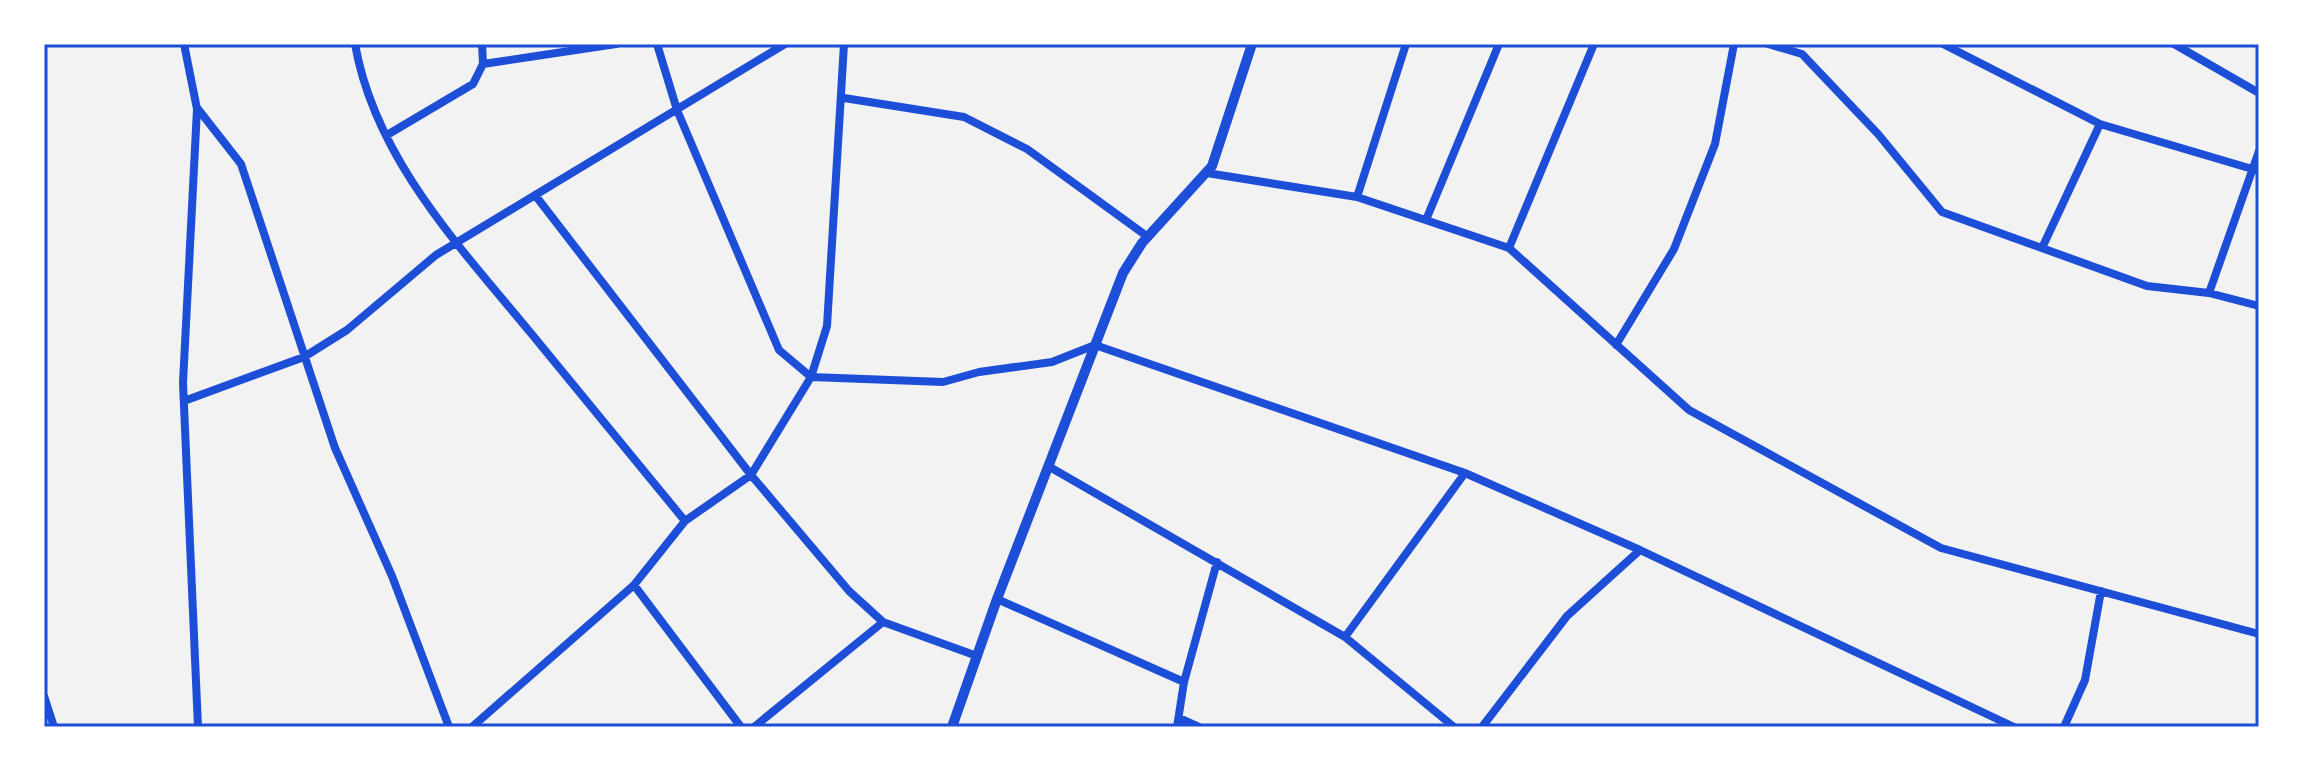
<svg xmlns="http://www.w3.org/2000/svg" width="2303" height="771" font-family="Roboto,sans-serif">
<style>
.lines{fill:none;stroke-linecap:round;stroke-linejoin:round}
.minor{stroke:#1d4ed8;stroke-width:8}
.tertiary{stroke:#1d4ed8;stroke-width:10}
.neatline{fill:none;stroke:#1d4ed8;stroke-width:3}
</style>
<rect width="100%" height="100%" fill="#f2f2f2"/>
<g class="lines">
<path class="minor" d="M184,44L197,109L183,383L198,727
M355,44C375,158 459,246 530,332C582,395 633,458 685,521
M657,44L677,110L779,350L811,377L943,382L979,372L1052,362L1095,345L1465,473L1640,550L2014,727
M1768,44L1802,54L1878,134L1942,212L2147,286L2209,293L2259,306
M1943,44L2100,124L2259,171
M2174,44L2259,93
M483,64L616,44
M844,98L964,117L1027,149L1148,237
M198,109L241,164L335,448L392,576L449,727
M387,135L473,84L483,64L482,44
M1207,173L1357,197L1509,248L1689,410L1941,548L2259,634
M535,195L751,475L849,591L883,622
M1357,197L1406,44
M1426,220L1499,44
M1509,248L1594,44
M2042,248L2100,124
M2209,293L2259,151
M1616,345L1674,249L1715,144L1734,44
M184,401L304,357L347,330L436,255L785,44
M1048,466L1345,637L1454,727
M634,585L741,727
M997,599L1184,682
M1345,637L1465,473
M44,696L54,727
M1179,718L1199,727
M472,727L634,585L685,521L751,475L811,377L827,326L844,44
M754,727L883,622L977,656
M1177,727L1184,682L1217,562
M1482,727L1567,616L1640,550
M2064,727L2085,680L2101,591"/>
<path class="tertiary" d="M952,727L997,599L1123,273L1142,243L1212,166L1252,44"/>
</g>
<rect width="2303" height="771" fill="none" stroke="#ffffff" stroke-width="92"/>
<rect x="46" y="46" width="2211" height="679" class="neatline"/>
</svg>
